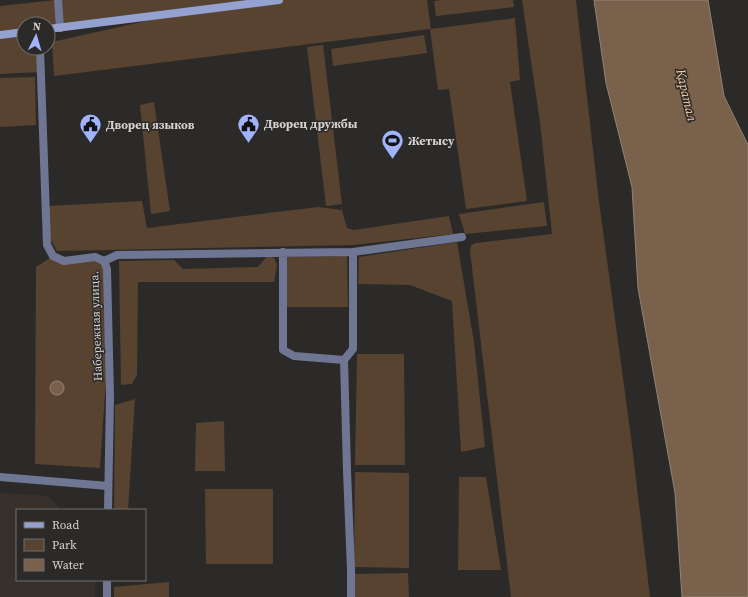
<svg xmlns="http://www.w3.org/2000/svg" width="748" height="597" font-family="'Source Serif 4',serif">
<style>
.built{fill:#38312b}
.green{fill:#574330}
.water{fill:#79614b;stroke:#948374}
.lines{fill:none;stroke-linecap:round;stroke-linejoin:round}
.minor{stroke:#6e7694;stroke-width:8}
.tertiary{stroke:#6e7694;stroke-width:8}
.secondary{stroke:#95a1d1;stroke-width:8}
.labels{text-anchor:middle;stroke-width:3;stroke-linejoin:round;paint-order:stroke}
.poi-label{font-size:12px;font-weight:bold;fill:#d4d3d2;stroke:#2c2a28;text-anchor:start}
.street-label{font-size:12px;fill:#d4d3d2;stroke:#2c2a28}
.water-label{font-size:13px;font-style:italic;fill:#f7caa0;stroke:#2c2a28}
</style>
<rect width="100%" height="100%" fill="#2c2a28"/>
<path class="built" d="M0,493L48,496L61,510H17V580H95V597H0Z"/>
<path class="green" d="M55,0H248L48,25V24H24V28L0,31V6Z
M279,0H427L431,29L515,18L520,80L510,82L527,201L466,209L449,89L438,90L430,29L54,76L52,42L190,11Z
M442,0H513L514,7L436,16L434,1Z
M522,0H576L598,194L631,437L650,597H511L470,251L471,245L476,243L552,234L540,122Z
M24,33V48H40V72L0,74V36Z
M424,35L427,53L333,66L331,49Z
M323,45L342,204L326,206L307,47Z
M35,77L36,125L0,127V78Z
M154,102L170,211L151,214L140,105Z
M142,201L147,228L318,207L342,210L347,228L354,230L449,216L453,234L353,245L57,251L49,237V206Z
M544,202L547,226L465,234L459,214Z
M457,242L474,342L485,447L461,452L452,301L410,285L358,284L359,257Z
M268,255L274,258L277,265L274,282H138L137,375L132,384L121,385L119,261L174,260L183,269L258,267Z
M53,256L64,261L95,257L104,261L109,334L100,468L35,464L36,267Z
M347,256L348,307H287L286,257Z
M357,354H404L405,465H355Z
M135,399L128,510H114L115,405Z
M224,421L225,471H195L196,423Z
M355,472L409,473V568L354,567Z
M459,477H486L501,570H458Z
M205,489H273V564H206Z
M408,573L409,597H354L355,574Z
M169,582V597H114V587Z"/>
<path class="water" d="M594,0H708L724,96L748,145V597H682L675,493L638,288L632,187L606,83Z
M50 388a7 7 0 1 1 14 0a7 7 0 1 1-14 0Z"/>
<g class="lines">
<path class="minor" d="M58,0L60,28
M283,252V350L294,356L344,360
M353,252L462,237
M104,261L117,255L353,252V349L344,360L347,471L351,570V597"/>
<path class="tertiary" d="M40,48L47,245L53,256L64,261L95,257L104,261L107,269L110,396L108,510
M0,477L108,486
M107,597V580"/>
<path class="secondary" d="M48,29L279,0
M0,35L24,32"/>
</g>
<defs>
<symbol id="civic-pin" viewBox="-11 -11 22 30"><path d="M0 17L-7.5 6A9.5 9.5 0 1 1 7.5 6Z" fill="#a1b3fd" stroke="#2c2a28"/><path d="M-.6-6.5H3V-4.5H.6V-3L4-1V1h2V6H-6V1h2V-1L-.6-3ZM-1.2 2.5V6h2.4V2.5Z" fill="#111"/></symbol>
<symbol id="stadium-pin" viewBox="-11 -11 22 30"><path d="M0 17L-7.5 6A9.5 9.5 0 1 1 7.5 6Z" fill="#a1b3fd" stroke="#2c2a28"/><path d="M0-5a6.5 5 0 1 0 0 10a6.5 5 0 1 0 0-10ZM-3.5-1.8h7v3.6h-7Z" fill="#111"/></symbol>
</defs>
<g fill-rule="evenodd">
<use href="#civic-pin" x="236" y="112" width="25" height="34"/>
<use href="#civic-pin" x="78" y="112" width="25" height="34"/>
<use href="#stadium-pin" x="380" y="128" width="25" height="34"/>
</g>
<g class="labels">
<g class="poi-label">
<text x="264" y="128">Дворец дружбы</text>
<text x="106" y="129">Дворец языков</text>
<text x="408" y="145">Жетысу</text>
</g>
<g class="street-label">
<text transform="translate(96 326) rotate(-92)" y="4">Набережная улица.</text>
</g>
<g class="water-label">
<text transform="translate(687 95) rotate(77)" y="5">Қаратал</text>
</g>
</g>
<rect x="16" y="509" width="130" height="72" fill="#2c2a28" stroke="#6f6e6c"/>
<rect x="24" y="522" width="20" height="6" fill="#95a1d1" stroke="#6f6e6c"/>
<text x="52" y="529" font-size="12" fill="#d4d3d2">Road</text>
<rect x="24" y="539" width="20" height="12" fill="#574330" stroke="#6f6e6c"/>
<text x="52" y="549" font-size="12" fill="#d4d3d2">Park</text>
<rect x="24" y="559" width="20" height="12" fill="#79614b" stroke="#6f6e6c"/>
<text x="52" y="569" font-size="12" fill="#d4d3d2">Water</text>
<g transform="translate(36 36) rotate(5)"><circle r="19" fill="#2c2a28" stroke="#6f6e6c"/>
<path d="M0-3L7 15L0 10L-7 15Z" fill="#a1b3fd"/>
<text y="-6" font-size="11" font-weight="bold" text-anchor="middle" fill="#d4d3d2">N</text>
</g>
</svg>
